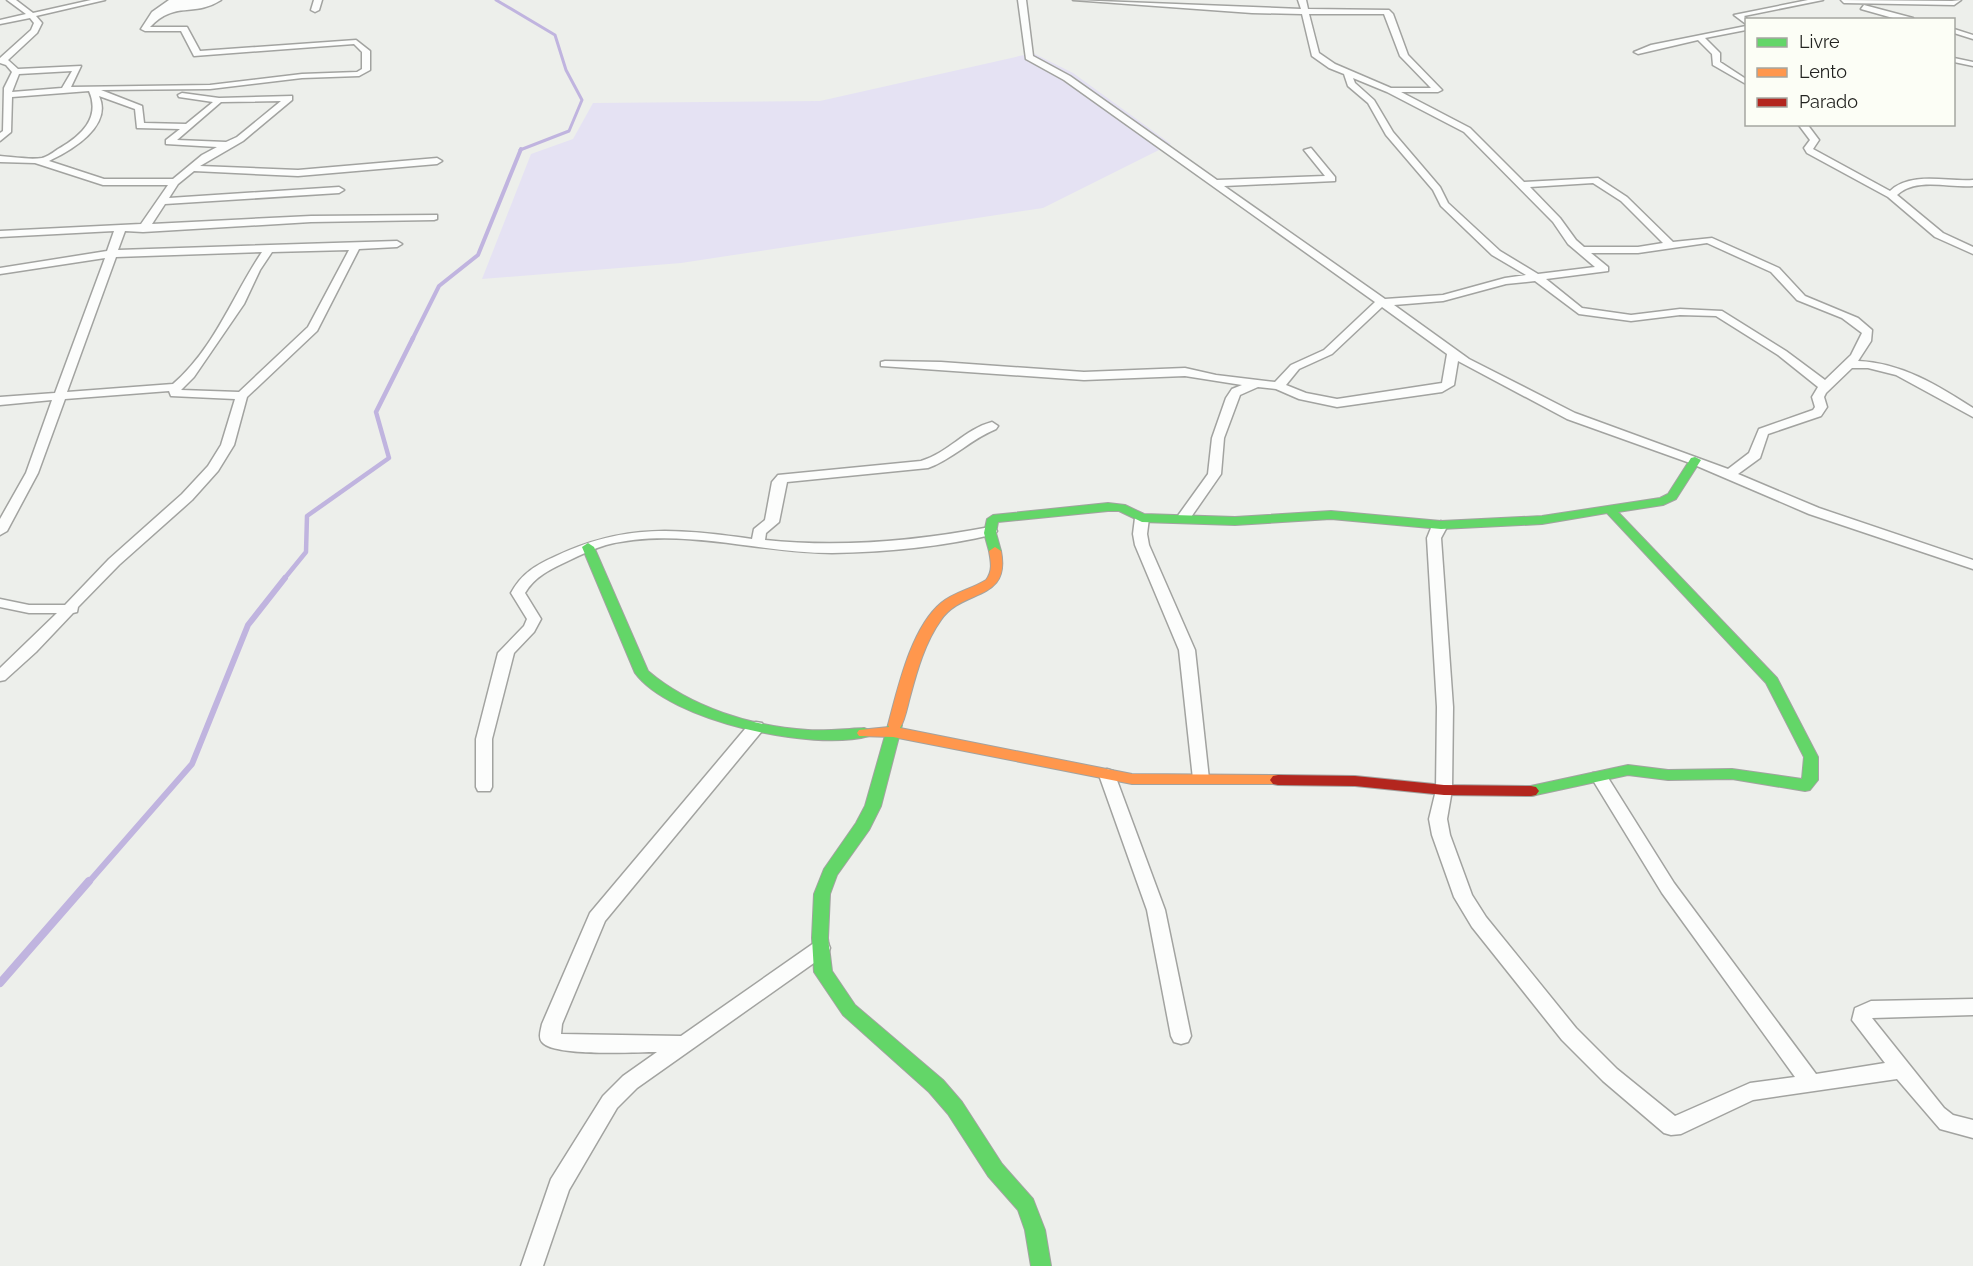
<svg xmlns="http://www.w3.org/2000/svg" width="1973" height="1266" font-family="Raleway,sans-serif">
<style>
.green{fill:#e5e2f3}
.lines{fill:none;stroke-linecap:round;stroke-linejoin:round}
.stream-far4{stroke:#c0b4df;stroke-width:3}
.stream-far3{stroke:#c0b4df;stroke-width:4}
.stream-far2{stroke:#c0b4df;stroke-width:4.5}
.stream-far1{stroke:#c0b4df;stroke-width:6}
.stream{stroke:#c0b4df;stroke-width:8}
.street-casing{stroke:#a2a3a0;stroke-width:3}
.fast-casing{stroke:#a2a3a0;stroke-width:2}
.slow-casing{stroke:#a2a3a0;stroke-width:2}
.jam-casing{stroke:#a2a3a0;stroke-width:2}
.street{fill:#fcfdfc;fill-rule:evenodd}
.fast{fill:#63d668;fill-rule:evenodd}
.slow{fill:#ff974d;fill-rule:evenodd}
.jam{fill:#b3261e;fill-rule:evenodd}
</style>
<rect width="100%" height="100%" fill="#edefeb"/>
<path class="green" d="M1033,53L1073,73L1171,144L1043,208L681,263L482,279L531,154L573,139L593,103L820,101Z"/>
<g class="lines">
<path class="stream-far4" d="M496,0L555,35L566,70L582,100L569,131L520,150"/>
<path class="stream-far3" d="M412,340L439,286L478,255L521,149"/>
<path class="stream-far2" d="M284,579L306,552L307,516L389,458L376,412L413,338"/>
<path class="stream-far1" d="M88,883L192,764L248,625L285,578"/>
<path class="stream" d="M0,983L89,881"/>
<defs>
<path id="street" d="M7,0H16L33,13L91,0H105L36,16L42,23L37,33L8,60L18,69L81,66L71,87L210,85L302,74L357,72L362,69V52L354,44L194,56L181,31H145L141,29L152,12L169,0H221C193,18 176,0 150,27H187L200,51L356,40L370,51V70L359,76L302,78L210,89L101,90L142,106L144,123L186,124L213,102L179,97L178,95L182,93L219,98L292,96V100L243,141L200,166L298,170L437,158L442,161L437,164L298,176L194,171L178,184L169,198L339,187L344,190L339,193L165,204L152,224L311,216L437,215V219L434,220L311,222L143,232L125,231L118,250L397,241L402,244L397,247L359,249L317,331L247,397L234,445L218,471L192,500L119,565L78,607L77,612L73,613L36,652L5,680L0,681V668L57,613H29L0,607V599L29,605H65L109,559L182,494L208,466L221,445L235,399L171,396L169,391L65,399L38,473L7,531L0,535V519L26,473L52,400L0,405V397L55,393L105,258L0,274V268L107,251L114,231L0,237V231L141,224L168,185H103L35,163L0,162V156C13,157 30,160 42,158C47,157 54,152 58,149C81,136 101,118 89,91L12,97L11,132L0,141V133L3,131L4,88L12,72L6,65L0,63V58L31,30L34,23L30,18L0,24V20L26,14ZM72,71L62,88L12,92L19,74ZM99,96L135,109L137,128L180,129L166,140V144L217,147L202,155L173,179H104L49,161C72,150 113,126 99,96ZM281,101L237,137L226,142L177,140L221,102ZM349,250L308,327L239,392L181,390L194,377L244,304L260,270L272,252ZM262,252C233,295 214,349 173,384L67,392L116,257Z
M314,0H322L319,10L315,12L311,10Z
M1018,0H1026L1033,56L1070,76L1217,180L1325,176L1304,150L1311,148L1335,177V181L1224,186L1385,299L1443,295L1505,278L1526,275L1492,255L1441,206L1433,190L1386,135L1368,103L1348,86L1344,74L1329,68L1312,56L1302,14L1252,13L1073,0L1301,9L1298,0H1306L1308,9L1389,10L1393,14L1408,55L1442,90L1438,92H1401L1470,128L1524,182L1598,178L1627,197L1673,242L1712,238L1779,268L1805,296L1858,318L1872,330L1871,341L1858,361C1902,363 1937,385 1973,408V417L1896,375L1868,368H1852L1826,393L1824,397L1827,407L1821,416L1768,434L1760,458L1738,474L1819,508L1973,560V569L1809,514L1690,463L1567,419L1458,361L1454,385L1442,392L1337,407L1299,399L1276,389L1258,387L1240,395L1224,438L1221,474L1189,520L1184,521L1177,517L1208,474L1212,438L1226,398L1232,389L1242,385L1185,376L1084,380L881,366V362L885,361L941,362L1084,372L1185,368L1216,375L1275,382L1291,365L1324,350L1375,302L1064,80L1026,59ZM1309,14H1384L1400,56L1431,88H1391L1335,64L1319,53ZM1353,78L1387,92L1464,132L1553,222L1568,244L1595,267L1538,274L1500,251L1448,203L1440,187L1393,132L1374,100L1355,83ZM1593,183L1621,201L1663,243L1638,247H1584L1576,240L1560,218L1530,187ZM1707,243L1771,272L1797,300L1842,318L1862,333L1851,355L1825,380L1786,351L1722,311L1680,309L1631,315L1582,308L1546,279L1608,271V267L1591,253H1638ZM1535,281L1579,314L1631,321L1680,315L1716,316L1778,355L1818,387L1812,397L1815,407L1813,410L1759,429L1749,453L1728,469L1575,413L1469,359L1394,305L1443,301L1506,284ZM1382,307L1447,354L1442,383L1337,399L1306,393L1286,385L1299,369L1332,354Z
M1808,0H1823L1744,16L1748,20L1746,24L1734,15Z
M1841,0L1952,1L1961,0L1954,5L1844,3Z
M1864,5L1913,18V20H1900L1861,9Z
M1746,26V30L1705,38L1720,53V62L1746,79V84L1713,65L1712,54L1698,40L1638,54L1634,52L1651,45Z
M1954,29L1973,35V39L1954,33Z
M1954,58L1973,62V66L1954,62Z
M1798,124H1807L1819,140L1813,149L1890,191C1911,171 1947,182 1973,180V186C1949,188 1916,177 1897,195L1943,233L1973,247V254L1935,237L1888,197L1807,153L1804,148L1810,140Z
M992,422L998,426L996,429C971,439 953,459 928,468L787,482L779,522L766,533L765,540C841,548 916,541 990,527L995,528L997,531L995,534C942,547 886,552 832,553C758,553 679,526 606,545C593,549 580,555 568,561C551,569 535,576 525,593L541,619L534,632L514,653L492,739V787L490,791H478L476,787V739L498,653L524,626L527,619L511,593C522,573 536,565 556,556C626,523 678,529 752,539L754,529L765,520L772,482L778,475L921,461C948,453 965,429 992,422Z
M1142,514L1149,518L1147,534L1149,545L1195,650L1209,779L1207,783H1195L1193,779L1179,650L1135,545L1133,534L1135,518Z
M1441,521L1448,525L1441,538L1453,707L1452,790L1447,819L1450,835L1472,895L1486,917L1576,1028L1617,1069L1675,1116L1750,1083L1795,1077L1662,893L1591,777L1593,773H1605L1674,883L1816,1074L1885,1063L1852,1020L1855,1008L1871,1001L1973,999V1015L1872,1018L1944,1108L1953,1115L1973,1120V1138L1940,1129L1897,1079L1753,1100L1681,1134L1671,1135L1664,1133L1603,1081L1562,1040L1472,927L1454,897L1432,835L1429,819L1436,790L1437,707L1427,538L1431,528Z
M756,722L762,723L764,727L762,731L605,921L562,1024L561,1034L681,1036L814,943L821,941L828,943L830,948L828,953L637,1088L617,1108L569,1190L543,1266H521L551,1179L603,1096L623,1076L657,1052C636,1052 553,1057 542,1042C538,1037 541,1030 542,1024L590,913L750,723Z
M1107,769L1113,771L1115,775L1165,910L1191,1036L1188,1042L1181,1044L1174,1042L1171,1036L1147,910L1099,775L1101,771Z"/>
<path id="fast" d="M1695,457L1701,460L1676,499L1663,505L1618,512L1777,678L1818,757V780L1810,790L1805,791L1732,779L1668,780L1628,775L1531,796L1526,795L1523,791L1526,787L1628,765L1668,770L1732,769L1802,779L1804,757L1766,683L1607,513L1542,524L1441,529L1331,519L1235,525L1142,522L1119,511H1108L998,522L996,533L1001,551L995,555L989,551L984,533L987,519L993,515L1108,503L1125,505L1144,514L1235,517L1331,511L1441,521L1542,516L1660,498L1668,494L1691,458Z
M588,543L594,547L648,671C690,707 753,727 808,730C826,731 845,729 864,728L869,730L871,733L869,736C813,752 670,721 635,673L582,547Z
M895,720L902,725L881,806L869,830L837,875L830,894L828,938L832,971L855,1005L943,1080L962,1102L1002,1164L1033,1199L1045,1230L1051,1266H1031L1025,1230L1018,1210L988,1176L948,1114L929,1092L843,1015L814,972L812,938L814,894L824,869L856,823L865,806L888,725Z"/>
<path id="slow" d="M995,547L1001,551C1011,602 963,588 941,620C925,642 917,671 910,697C907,708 905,720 900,728L1132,774L1278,775L1283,776L1286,780L1283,784H1132L893,737L859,736L857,733L859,730L889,727L888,725C898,688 911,628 941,603C954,592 972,589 986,580C993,571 991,562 989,551Z"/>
<path id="jam" d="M1278,775L1355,776L1444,785L1531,786L1536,787L1539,791L1536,795L1531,796L1444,795L1355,786L1278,785L1273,784L1270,780L1273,776Z"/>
</defs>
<use href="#street" class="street-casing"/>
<use href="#fast" class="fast-casing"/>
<use href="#slow" class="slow-casing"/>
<use href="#jam" class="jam-casing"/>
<use href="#street" class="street"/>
<use href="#fast" class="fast"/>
<use href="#slow" class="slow"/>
<use href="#jam" class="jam"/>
</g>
<rect x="1745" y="18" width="210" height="108" fill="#fcfef6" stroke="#a5a7a1" stroke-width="1.5"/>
<rect x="1757" y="38" width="30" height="9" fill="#63d668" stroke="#a5a7a1" stroke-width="1.5"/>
<text x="1799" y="48" font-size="18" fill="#232421">Livre</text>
<rect x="1757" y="68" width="30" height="9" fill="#ff974d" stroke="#a5a7a1" stroke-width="1.5"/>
<text x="1799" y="78" font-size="18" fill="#232421">Lento</text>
<rect x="1757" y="98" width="30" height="9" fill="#b3261e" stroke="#a5a7a1" stroke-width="1.5"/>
<text x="1799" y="108" font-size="18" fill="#232421">Parado</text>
</svg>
